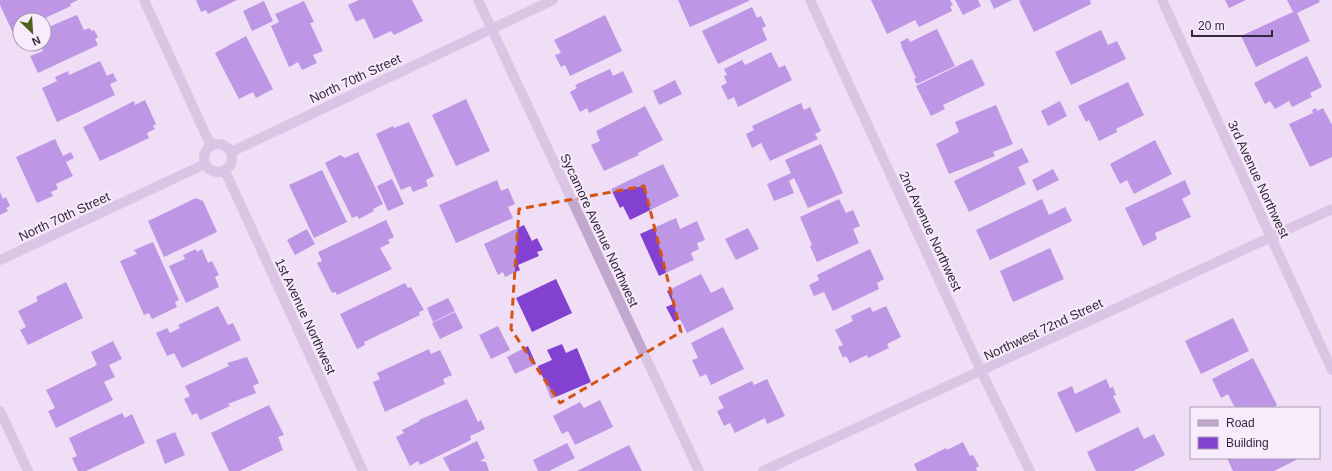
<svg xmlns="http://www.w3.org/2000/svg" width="1332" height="471" font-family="Helvetica,sans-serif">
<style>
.building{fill:#8241d0}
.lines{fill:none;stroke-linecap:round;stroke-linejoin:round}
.minor{stroke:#c2a8ce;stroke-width:10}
.tertiary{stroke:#c2a8ce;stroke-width:10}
.marked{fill:none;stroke:#d65411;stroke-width:3;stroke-dasharray:8 5;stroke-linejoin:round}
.labels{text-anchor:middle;stroke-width:4;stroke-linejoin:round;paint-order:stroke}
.street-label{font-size:13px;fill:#32293b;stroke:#f8ebfc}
</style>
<rect width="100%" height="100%" fill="#efdef5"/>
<path class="building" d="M0,0H78L70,4L71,6L41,20H20V30L13,33L0,5Z
M196,0H237L208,14L206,10L201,12Z
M359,0H412L423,21L394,35L391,31L374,39L364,18L356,22L348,5Z
M678,0H749V1L690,27Z
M871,0H950L953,5L950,6L952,11L919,27L915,20L887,34Z
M955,0H978L981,6L963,15Z
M990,0H1012L994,9Z
M1021,0H1090L1091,4L1034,32L1019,1Z
M1225,0H1246L1229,8Z
M1287,0H1319L1320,2L1297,13L1310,41L1256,67L1241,36L1293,12Z
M264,1L273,21L252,31L243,11Z
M304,1L314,22L310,23L323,51L313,55L317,63L302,70L298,62L289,67L271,26L279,22L275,14Z
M752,7L757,18L761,16L766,26L762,28L767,40L718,64L702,31Z
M77,15L84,30L90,28L91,31L94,30L98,37L95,39L98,45L38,73L30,56L43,51L40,44H44V24L46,28Z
M605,15L622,51L570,76L565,65L561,67L555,55L561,53L554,40Z
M937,29L955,66L917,84L914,79L916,78L901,46H902L900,42L908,38L910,42Z
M1101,30L1108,45L1117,41L1126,59L1071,85L1055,52Z
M246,36L273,89L256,98L253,92L239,99L215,53Z
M771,52L779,68L785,65L792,80L738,107L734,97L728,100L721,86L727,83L724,76L727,75L724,69L742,60L745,65Z
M1307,56L1322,87L1310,93L1312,97L1292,107L1289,101L1275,109L1270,101L1265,104L1254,83Z
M972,59L985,85L943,105L945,109L931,116L916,86Z
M100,61L107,76L113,73L117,81L110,84L115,95L57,122L42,88L57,81L55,77L68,71L69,75Z
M610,69L613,76L623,71L633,92L589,113L587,108L580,112L570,92L577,88L575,85Z
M675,80L682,94L659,105L653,91Z
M1128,82L1144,115L1116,129L1117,132L1099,141L1089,120L1086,122L1078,106Z
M466,99L490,151L456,166L432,115Z
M145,100L156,124L153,126L155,129L147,133L149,138L100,161L83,127L134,101L135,105Z
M1060,101L1067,116L1048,126L1041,111Z
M801,103L804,110L810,107L821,131L815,134L818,139L770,161L761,143L752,148L746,134L754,130L752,126Z
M996,105L1013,144L993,152L995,156L949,174L936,144L959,132L955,122Z
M645,106L663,140L638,153L639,155L604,171L591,145L600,141L596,131Z
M1316,108L1317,111L1323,108L1332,125V157L1310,167L1289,124L1313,113L1312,110Z
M409,122L434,176L426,180L428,186L413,192L410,186L401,190L376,134L393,126L394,128Z
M55,139L63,156L71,152L74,158L66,162L73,176L56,184L58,189L51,192L53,196L37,203L16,157Z
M1155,140L1172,174L1134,194L1127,180L1120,184L1110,164Z
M821,144L843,193L808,208L794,178L789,181L794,193L774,201L767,184L791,173L785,160Z
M1022,148L1029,162L1018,167L1026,184L969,212L954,181Z
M358,152L383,204L373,209L374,211L359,219L357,216L352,218L325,163L340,155L345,158Z
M663,164L679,196L630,220L623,206L620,208L611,189Z
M1053,169L1059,180L1037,191L1032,180Z
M322,170L347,222L314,238L289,185Z
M392,179L404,204L388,211L377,186Z
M497,180L501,191L508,188L515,204L508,207L513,218L456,243L439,205Z
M1185,180L1191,194L1182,199L1191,217L1155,233L1157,239L1143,246L1125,208Z
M0,192L3,199L6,197L10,206L6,208L8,211L0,215Z
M196,198L203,201L217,232L164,257L148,221Z
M839,199L846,213L853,210L860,226L853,229L859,243L817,262L810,246L812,245L800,217Z
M1042,199L1049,215L1065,207L1072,221L990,260L976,230Z
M676,218L680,229L697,221L705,240L697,243L699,249L691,253L694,260L659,276L640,234Z
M386,220L394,237L388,240L390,243L380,248L392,269L337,295L336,292L332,293L317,263L322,261L318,252Z
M524,225L532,241L537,238L543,250L537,252L539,256L518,265L520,270L505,277L503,272L498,275L484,244Z
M748,228L759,249L736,260L725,239Z
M307,229L315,244L295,255L287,240Z
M153,242L179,300L175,302L177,307L152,319L149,313L144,315L120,261L137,254L134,250Z
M1050,248L1064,279L1013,302L1000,271Z
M196,249L197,252L202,249L208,263L212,261L219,275L215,277L219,287L186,303L169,266L185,259L183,255Z
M870,249L884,279L877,283L879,289L833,311L824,292L814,296L809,285L819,280L817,275Z
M701,274L711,293L723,287L734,309L687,333L680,319L674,322L666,307L673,304L667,291Z
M556,279L572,313L532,332L516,298Z
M66,282L83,318L28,345L20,330L26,327L18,311L38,301L36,297Z
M405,283L408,288L411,287L424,310L419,312L420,315L364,342L365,345L357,349L340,314Z
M448,298L455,311L433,322L427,308Z
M218,306L228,325L233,323L241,340L182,368L174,353L167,356L156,333L167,328L170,333L180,328L178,325Z
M886,306L901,337L887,344L889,348L868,358L867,355L850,363L846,356L843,358L838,347L843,345L835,330L853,321L851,316L870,307L873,312Z
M455,312L463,328L440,339L432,323Z
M1233,318L1249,351L1201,374L1185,341Z
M498,326L510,350L491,359L479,335Z
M723,327L744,369L711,385L706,374L700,377L692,360L698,358L691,343Z
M113,341L122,359L109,365L115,377L104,382L113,400L56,428L48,411L55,408L46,390L97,365L91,352Z
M562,344L566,353L577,348L591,382L551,399L538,366L552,360L547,350Z
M528,346L536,364L515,374L507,357Z
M429,349L431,354L440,350L452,375L443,379L445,384L385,412L373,382L380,379L377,373Z
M247,357L259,383L253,386L256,393L228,404L230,406L200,420L197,413L192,415L184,399L190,396L185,386L229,366L227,363Z
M1253,358L1277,405L1272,408H1235L1228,394L1221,398L1212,379Z
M767,379L785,416L767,424L765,418L735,433L730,423L724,426L717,411L724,408L718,397L752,381L754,385Z
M1106,379L1110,388L1113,387L1116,395L1113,396L1121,412L1076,433L1057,393L1072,386L1075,394Z
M467,399L478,422L481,420L485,429L470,436L471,440L420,465L418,461L410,466L396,437L404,433L402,430L420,421L419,420Z
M600,400L613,427L575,445L568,431L562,434L553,416L580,402L584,408Z
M269,405L284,435L278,437L283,450L239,471H229L211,433Z
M122,413L125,418L132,414L145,443L86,471H78L72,458L77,456L69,438Z
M1138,427L1144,439L1154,434L1165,455L1133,471H1096L1087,452Z
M175,432L185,455L165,464L156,440Z
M477,441L485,458L480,461L486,462L489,471H450L443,458Z
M963,442L970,456L973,455L979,466L976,468L977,471H917L914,464L946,448L947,450Z
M567,443L575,458L549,471H538L533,460Z
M629,445L642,471H577Z
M1227,458H1298V459L1274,471H1233Z"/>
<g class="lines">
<path class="minor" d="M144,0L211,146
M478,0L699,471
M810,0L981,371L1030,471
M204 158a14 14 0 1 1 28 0a14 14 0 1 1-28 0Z
M231,152L553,0
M225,171L363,471
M0,260L205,164
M0,411L28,471
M763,471L1332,209"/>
<path class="tertiary" d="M1162,0L1332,370"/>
</g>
<path d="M0 0H1332V471H0ZM644,186L681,332L560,403L511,329L519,209Z" fill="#efdef5" fill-opacity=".55" fill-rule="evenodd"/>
<path class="marked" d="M644,186L681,332L560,403L511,329L519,209Z"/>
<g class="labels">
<g class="street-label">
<text transform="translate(355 78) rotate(-25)" y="5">North 70th Street</text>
<text transform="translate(1259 179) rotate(65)" y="5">3rd Avenue Northwest</text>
<text transform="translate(64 216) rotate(-25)" y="5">North 70th Street</text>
<text transform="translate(600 230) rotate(65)" y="5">Sycamore Avenue Northwest</text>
<text transform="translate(931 231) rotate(65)" y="5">2nd Avenue Northwest</text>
<text transform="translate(306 316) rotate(65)" y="5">1st Avenue Northwest</text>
<text transform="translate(1043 329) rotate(-25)" y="5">Northwest 72nd Street</text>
</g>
</g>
<rect x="1190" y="407" width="130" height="52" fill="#f8ebfc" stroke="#a99daf"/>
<rect x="1198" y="420" width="20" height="6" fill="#c2a8ce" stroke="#a99daf"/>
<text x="1226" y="427" font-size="12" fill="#32293b">Road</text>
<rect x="1198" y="437" width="20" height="12" fill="#8241d0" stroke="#a99daf"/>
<text x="1226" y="447" font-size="12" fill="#32293b">Building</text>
<g transform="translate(32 32) rotate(155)"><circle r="19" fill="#f8ebfc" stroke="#a99daf"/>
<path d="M0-3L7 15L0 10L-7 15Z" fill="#4d611a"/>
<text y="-6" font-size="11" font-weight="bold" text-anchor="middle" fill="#32293b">N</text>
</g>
<path d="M1192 30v6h80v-6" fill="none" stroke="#32293b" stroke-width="2"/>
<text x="1198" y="30" font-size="12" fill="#32293b" stroke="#f8ebfc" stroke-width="3" paint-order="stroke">20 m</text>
</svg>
